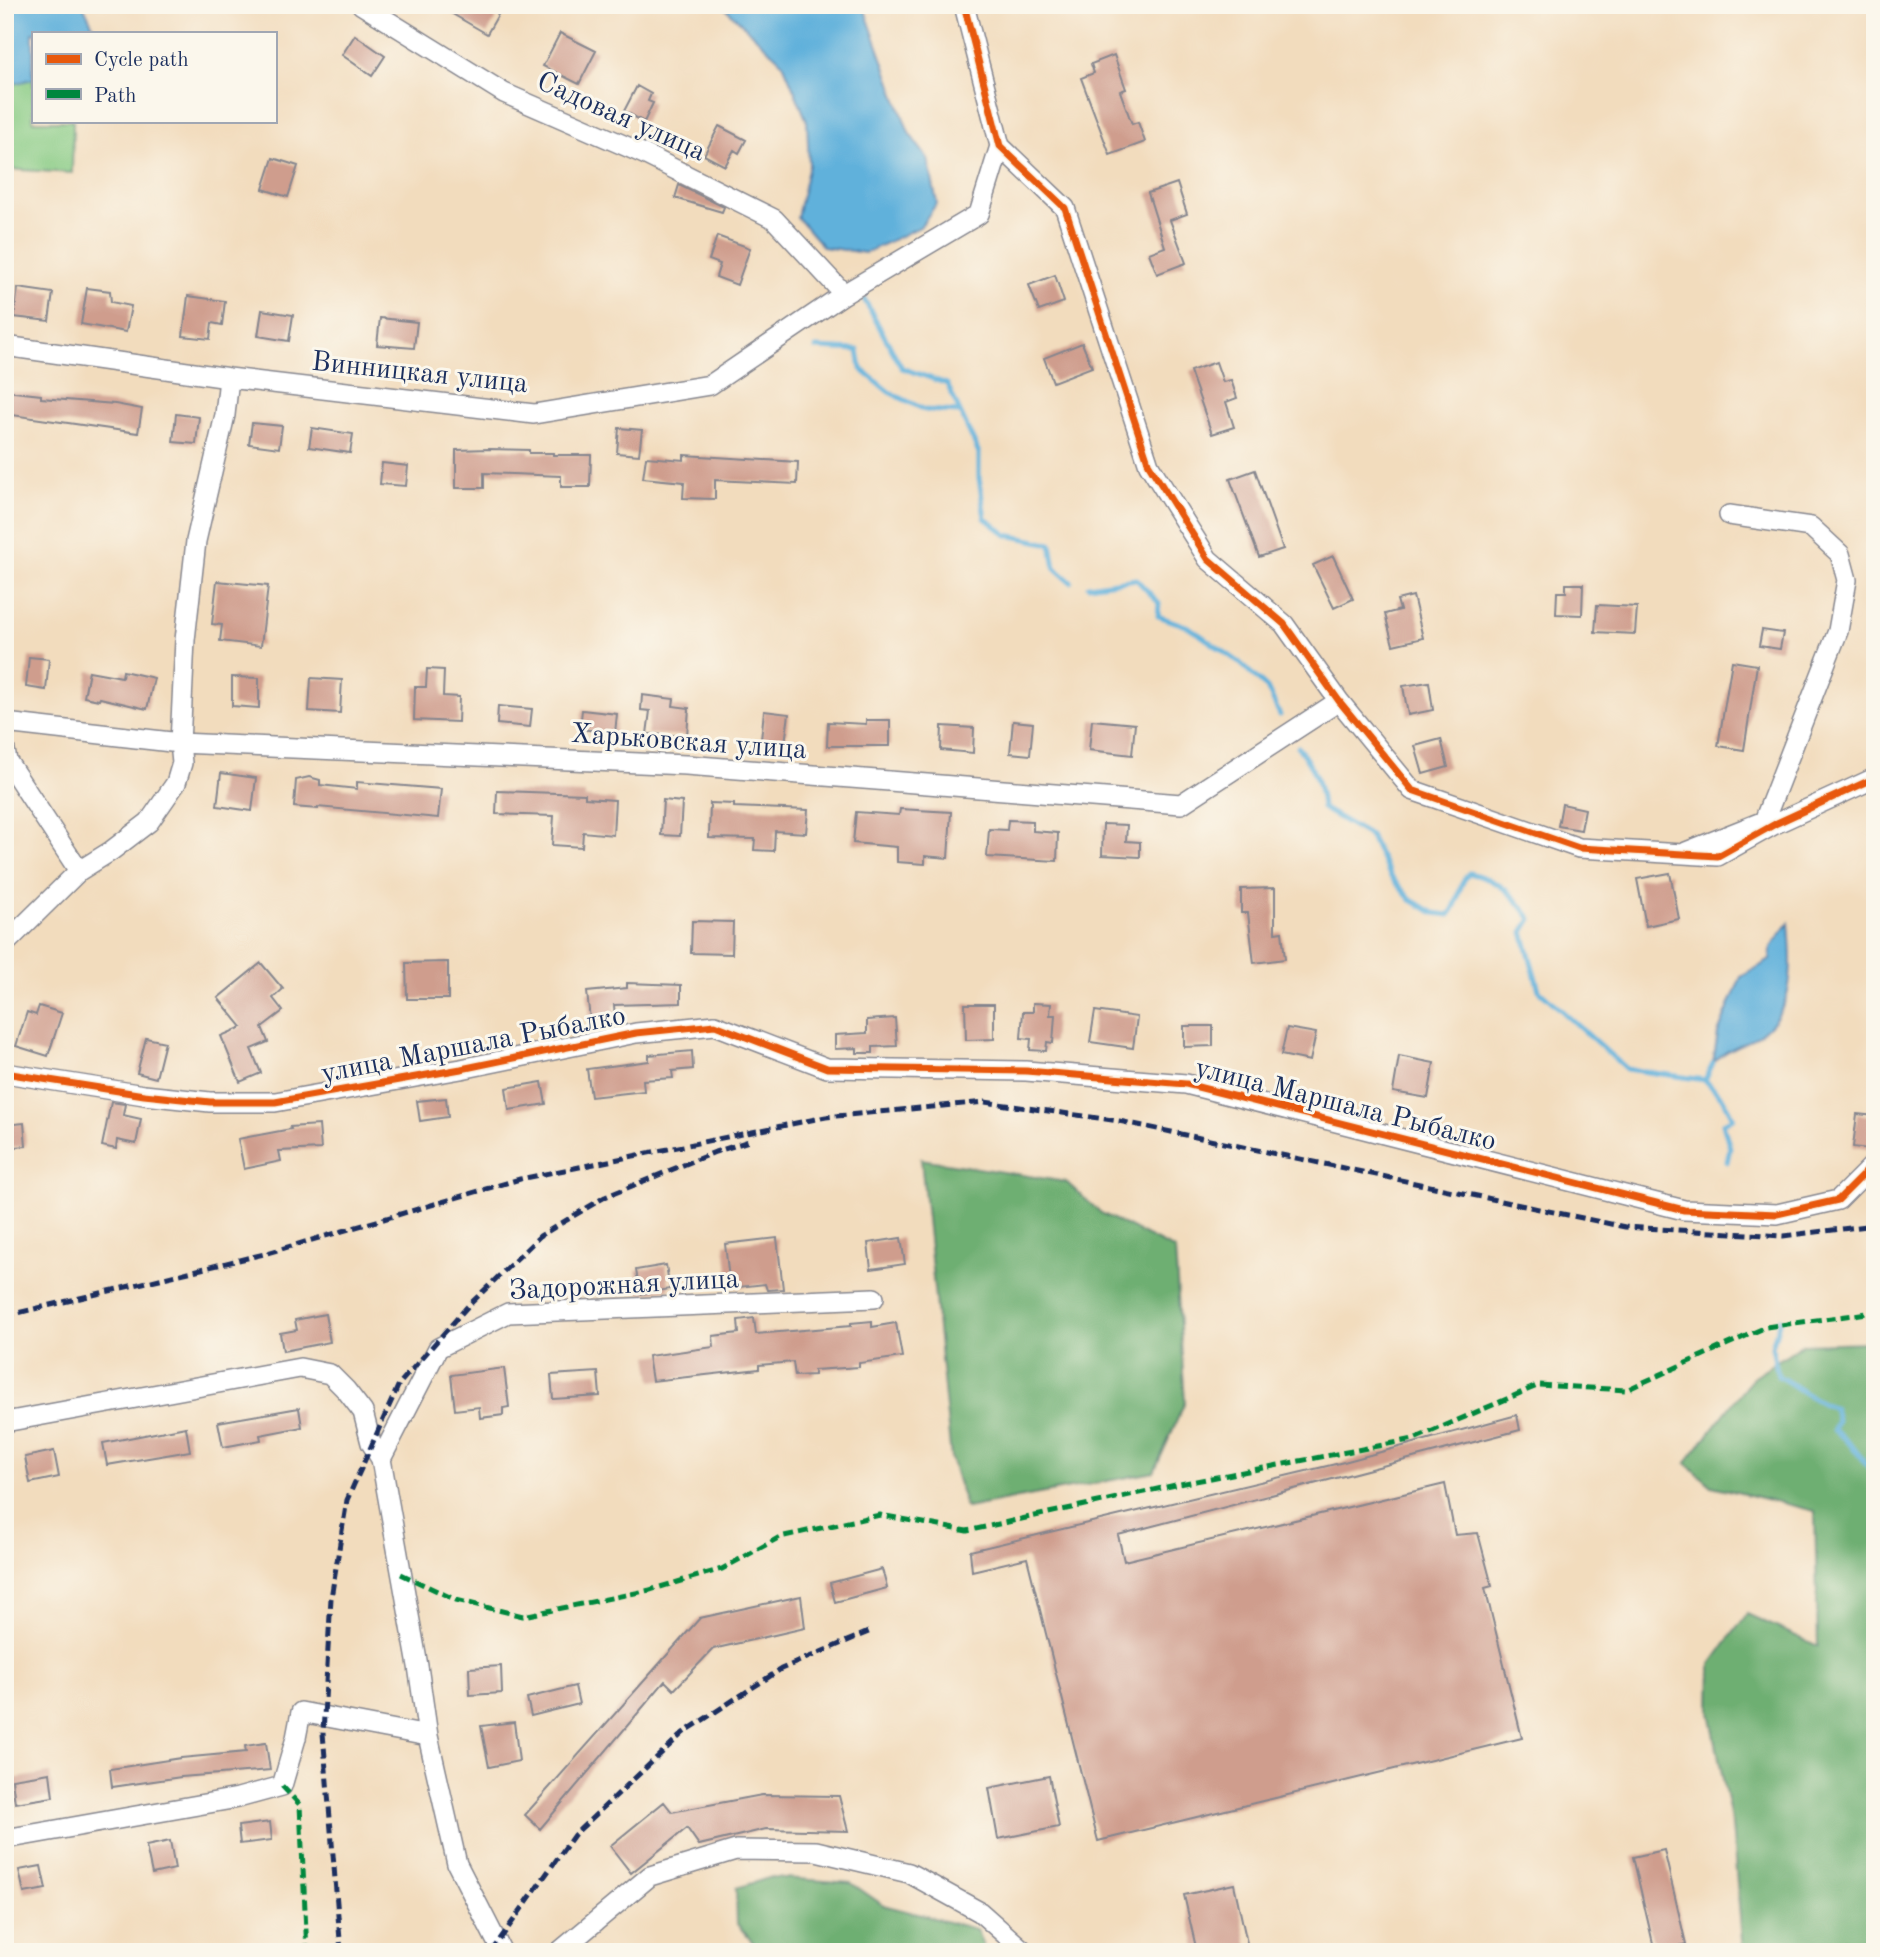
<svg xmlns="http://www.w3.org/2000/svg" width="1880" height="1957" font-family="'Old Standard TT',serif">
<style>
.green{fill:#88cb84;stroke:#527d71;stroke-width:2}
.forest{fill:#6eaf72;stroke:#446f68;stroke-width:2}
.water{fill:#61b1db;stroke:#3e709c;stroke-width:2}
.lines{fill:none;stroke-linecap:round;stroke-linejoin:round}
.stream{stroke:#61b1db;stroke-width:5}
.building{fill:#cf9d8d}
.minor-casing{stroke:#86868e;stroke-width:22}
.minor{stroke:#fff;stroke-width:19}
.rail{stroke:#1b2f5e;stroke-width:5;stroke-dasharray:10 5;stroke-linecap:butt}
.quiet{stroke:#00873e;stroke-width:5;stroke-dasharray:10 5;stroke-linecap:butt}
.cycleway-casing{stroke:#fbf7ec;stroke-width:11}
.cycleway{stroke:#e8590c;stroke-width:7}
.labels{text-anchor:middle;stroke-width:6;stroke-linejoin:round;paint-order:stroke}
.street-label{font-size:28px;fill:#1b2f5e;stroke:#fbf7ec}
</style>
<rect width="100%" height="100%" fill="#fbf7ec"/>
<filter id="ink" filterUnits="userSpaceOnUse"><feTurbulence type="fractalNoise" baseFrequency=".0143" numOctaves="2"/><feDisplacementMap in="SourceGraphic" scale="14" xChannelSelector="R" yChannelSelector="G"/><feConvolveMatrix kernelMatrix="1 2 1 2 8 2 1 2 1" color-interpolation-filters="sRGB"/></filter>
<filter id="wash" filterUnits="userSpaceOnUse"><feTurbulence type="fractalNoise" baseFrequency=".00686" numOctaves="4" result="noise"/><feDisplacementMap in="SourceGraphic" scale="28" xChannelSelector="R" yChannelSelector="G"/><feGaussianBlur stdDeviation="1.57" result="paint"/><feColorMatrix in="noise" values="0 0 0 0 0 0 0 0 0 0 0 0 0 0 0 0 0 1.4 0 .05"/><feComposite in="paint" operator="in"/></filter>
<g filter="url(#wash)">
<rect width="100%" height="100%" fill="#f2dcbd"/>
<path class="green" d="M5,5L33,33V121H73L72,173L5,169Z"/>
<path class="forest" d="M921,1159L1066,1182L1101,1213L1175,1250L1185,1402L1154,1472L966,1508L951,1458Z
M1872,1342H1875V1952H1743L1732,1826L1710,1712L1711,1664L1747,1614L1818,1646L1815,1511L1712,1486L1686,1463L1754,1376L1803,1344Z
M772,1877L851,1883L883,1905L976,1929L986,1952H761L737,1924L736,1888Z"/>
<path class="water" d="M5,5H83L95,30L94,33H33V79L5,86Z
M722,5H863L909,133L928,159L937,203L920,227L865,253L823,247L797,217L809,165L807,121L783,63Z
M1789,923C1792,966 1797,1011 1755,1037C1739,1047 1727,1048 1713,1063L1718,1033L1741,977L1770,960L1771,947Z"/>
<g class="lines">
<path class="stream" d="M864,299L902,368L947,384L979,453V478L985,518L1007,535L1051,544L1055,568L1071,582
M816,348L858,350L861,369L889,392L925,410L959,412
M1088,586L1136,579L1159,603L1158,616L1189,627L1240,663L1267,688L1280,715
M1298,747C1313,768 1320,781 1322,808L1370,836L1391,877L1411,900L1434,913L1449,915C1462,900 1455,889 1469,873C1500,880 1513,894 1531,919L1523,932L1539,990L1626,1069L1705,1080L1713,1063
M1705,1080L1724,1100L1733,1118L1723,1123L1730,1148L1727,1162
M1780,1319L1772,1347L1778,1376C1797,1386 1814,1402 1834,1408L1837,1420L1834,1430L1853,1447L1875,1476"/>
</g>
<g id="blocks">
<path class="building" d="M437,5H491L500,11L487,34Z
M560,33L596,51L579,84L543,66Z
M355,35L385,56L372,76L342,55Z
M1114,55L1126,89L1120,91L1132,124L1138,122L1145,142L1110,155L1081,78L1094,73L1091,64Z
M637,86L651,94L648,101L653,103L644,122L624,111Z
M719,126L746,140L739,153L734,150L725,166L704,155Z
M273,158L298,166L288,197L263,189Z
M1177,183L1187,214L1170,220L1186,263L1157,274L1149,253L1165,247L1148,193Z
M679,185L724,207L722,212L675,198Z
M717,236L750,248L737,285L716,277L720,264L709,260Z
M1055,275L1064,302L1039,311L1029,285Z
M18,288L53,293L49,321L14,317Z
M87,288L110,291L111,302L131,306L126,332L81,324Z
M188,296L225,301L222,325L212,323L210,339L183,336Z
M262,310L293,315L289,341L258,336Z
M380,318L417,322L414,348L377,345Z
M1082,343L1092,367L1053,382L1044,358Z
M1216,362L1223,382L1231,380L1237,398L1226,402L1234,427L1212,434L1190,371Z
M5,391L41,395V398L115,404L142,409L138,433L5,414Z
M176,414L199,417L196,444L173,442Z
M252,423L282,426L279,448L249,444Z
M312,428L353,434L350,453L309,447Z
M619,428L642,430L639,455L617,453Z
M490,449L529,450V453H553V455H591L590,487H561V476L484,473V488H456V450Z
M684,455L798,462L797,484L715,480V499L683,498L684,482L643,478L646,457L684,460Z
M382,463L408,466L406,486L380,484Z
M1255,470L1283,549L1259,557L1230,479Z
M1333,556L1353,599L1334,608L1313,565Z
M217,581L268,586L261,646L220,641L222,625L212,624Z
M1566,584H1583L1582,615L1556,614L1557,592H1566Z
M1413,596L1423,638L1393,645L1385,614L1400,610L1397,600Z
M1597,605L1637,607L1635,634L1595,632Z
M1762,630L1783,633L1780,649L1759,646Z
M29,657L49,659L46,690L26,687Z
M1732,661L1757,665L1744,750L1718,746Z
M427,669L444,670L443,696L459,697L458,722L414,720L415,687H426Z
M89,671L122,677L123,671L154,678L147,709L100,698L99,700L84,697Z
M232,677L259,678V708L232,706Z
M311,678L342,680L340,713L309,711Z
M1429,682L1433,710L1408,715L1403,686Z
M642,695L674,699L673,706L689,708L687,736L647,734L650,711L641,710Z
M498,706L532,709L530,727L497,724Z
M582,710L617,714L615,733L580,729Z
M764,711L789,714L785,743L761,740Z
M866,720H890V746H827L828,722L866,724Z
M1092,720L1135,724L1132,755L1089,750Z
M1013,721L1033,723L1030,755L1010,753Z
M942,726L974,728L973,753L941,750Z
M1441,739L1448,767L1423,774L1415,746Z
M221,773L256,778L252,811L217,806Z
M309,777L320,780V785L357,789V782L441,789L438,818L318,807V809L294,807L296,780Z
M497,791L585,794V798L615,800L613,835L583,832L582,847L552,845L554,816L496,814Z
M663,800L682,802L680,836L661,835Z
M710,803L734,804V807L808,810L806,833L775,831L774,851L754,850L755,839L709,838Z
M1562,804L1585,809L1581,830L1558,826Z
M900,809L951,812L948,858L925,856V864L897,862V847L853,843L856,812L899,815Z
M1008,820L1033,821V831L1058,833L1057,861L987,857L989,829L1007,830Z
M1103,824L1127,825L1126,841L1140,842V857L1102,855Z
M1670,873L1679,919L1646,926L1637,879Z
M1275,888V933L1282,932L1285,959L1254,963L1248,913H1241V889Z
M692,921L733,922L732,954L691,953Z
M448,962V999H407L406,963Z
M261,963L283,989L273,998L283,1011L262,1027L268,1042L251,1049L261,1073L240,1082L221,1036L242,1027L218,998Z
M627,983L681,985V1003L614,1005L615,1017L590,1020L587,992L627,988Z
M1033,1003L1051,1004L1050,1015H1055L1053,1043L1047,1042L1046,1051L1030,1050L1031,1039L1021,1038L1023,1012H1033Z
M965,1004H994V1039L966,1040Z
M39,1006L62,1013L48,1056L16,1046L27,1012L36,1015Z
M1095,1011L1137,1017L1133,1048L1090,1042Z
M895,1018L897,1046L873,1047V1053H857V1048L835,1049V1035L867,1033V1020Z
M1184,1026H1213V1046L1184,1047Z
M1287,1028L1316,1033L1310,1061L1281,1055Z
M146,1038L165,1042L156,1078L137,1073Z
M692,1051L693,1069L672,1071L673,1078L643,1080L644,1091L591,1097L587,1069L649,1061V1055Z
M1399,1056L1434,1063L1428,1098L1393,1092Z
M542,1082L546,1104L509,1110L506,1088Z
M446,1098L448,1117L420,1121L417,1101Z
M111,1102L125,1104L123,1115L141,1119L136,1144L117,1140L116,1149L102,1146Z
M1857,1114L1875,1116V1150L1853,1147Z
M24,1123L26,1146L5,1148V1125Z
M319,1125L321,1149L279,1151L281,1161L244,1169L238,1139L291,1129L290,1127Z
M777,1238L783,1289L767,1290L765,1284L730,1288L725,1244Z
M901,1238L905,1264L871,1269L868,1243Z
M666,1265L670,1289L640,1294L636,1270Z
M325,1314L330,1342L283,1351L280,1333L297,1330L295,1320Z
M754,1318L756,1334L851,1326V1323L872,1321V1327L896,1323L902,1357L859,1363V1367L814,1370V1375L795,1376L793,1362L759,1365V1369L652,1381L648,1356L714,1347L713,1336L739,1333L738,1320Z
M504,1368L509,1407L503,1408V1415L480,1418L479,1407L455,1410L451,1375Z
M598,1372L600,1396L553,1399L551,1375Z
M299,1408L302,1427L260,1435L261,1440L223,1447L218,1422Z
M1517,1415L1520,1430L1118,1535L1124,1561L1445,1484L1455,1535L1478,1533L1492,1586L1485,1588L1522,1738L1098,1841L1027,1558L972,1571L970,1551L1344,1462Z
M186,1427L190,1451L107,1465L103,1443Z
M54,1451L59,1477L30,1483L25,1457Z
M882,1569L887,1588L835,1602L830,1583Z
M801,1596L805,1628L713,1649L674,1690L665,1681L540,1829L525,1815L700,1618Z
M501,1666L502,1693L470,1695L469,1668Z
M575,1686L579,1704L531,1716L527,1698Z
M514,1722L519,1761L489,1767L481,1726Z
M266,1743L270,1770L181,1777L112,1787L110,1769L181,1758L246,1752L245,1746Z
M50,1773L53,1797L15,1803L12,1779Z
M1049,1776L1059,1827L998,1839L989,1788Z
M762,1795L839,1796L848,1831L766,1829L699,1845L687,1828L631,1873L610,1846L664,1802L672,1812Z
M270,1822L272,1840L240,1844L238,1826Z
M170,1841L175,1869L152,1874L146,1846Z
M1664,1850L1686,1944L1676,1947L1677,1952H1655L1633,1857Z
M41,1866L46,1889L24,1893L19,1870Z
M1234,1884L1249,1952H1197L1184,1895Z"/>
</g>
</g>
<g filter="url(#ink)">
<use href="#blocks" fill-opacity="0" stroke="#86868e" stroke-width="2"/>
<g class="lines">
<defs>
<path id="minor" d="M362,5L504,93L644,154L774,219L844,294
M964,5L1000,146L1065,208L1149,465L1208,559L1284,624L1339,701L1412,790L1579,848L1718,856L1777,823L1875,778
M5,346L229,378L534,414L710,385L844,294L979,214L1000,146
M5,723L180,743L686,765L1181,804L1339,701
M5,750L7,761L79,871
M1686,852L1764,821L1838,631L1847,580L1840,554L1811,527L1729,515
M5,944L79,871L111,851L149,822L176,783L182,763L180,743L185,640L196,541L225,415L229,378
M5,1073L144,1095L210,1102H275L461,1069L636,1033L715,1025L827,1068L1026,1071L1186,1084L1684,1210L1777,1214L1838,1200L1875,1163
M5,1422L300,1368L330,1374L346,1390L363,1412L371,1443L381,1459L438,1348L508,1313L874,1298
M381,1459L418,1666L428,1736L457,1864L502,1952
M5,1839L238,1798L282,1786L296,1738L301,1712L428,1736
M559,1952L650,1876L736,1850L816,1851L909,1873L980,1912L1025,1952"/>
</defs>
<use href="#minor" class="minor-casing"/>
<use href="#minor" class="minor"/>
<path class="rail" d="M5,1316L264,1254L520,1179L826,1117L985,1102L1119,1121L1625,1227L1783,1236L1875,1225
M341,1952L323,1733L331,1598L347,1500L399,1384L467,1307L540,1236L605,1197L715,1152L749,1141
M491,1952L574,1835L683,1733L781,1669L873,1630"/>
<path class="quiet" d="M401,1574L456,1600L523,1616L650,1590L722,1569L780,1537L880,1515L967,1531L1180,1484L1414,1439L1539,1385L1626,1390L1766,1327L1875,1312
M282,1786L300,1805L307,1952"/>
<defs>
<path id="cycleway" d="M964,5L1000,146L1065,208L1149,465L1208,559L1284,624L1339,701L1412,790L1579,848L1718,856L1777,823L1875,778
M5,1073L144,1095L210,1102H275L461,1069L636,1033L715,1025L827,1068L1026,1071L1186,1084L1684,1210L1777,1214L1838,1200L1875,1163"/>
</defs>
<use href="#cycleway" class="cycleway-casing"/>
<use href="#cycleway" class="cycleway"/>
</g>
</g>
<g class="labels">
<g class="street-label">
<text transform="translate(622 115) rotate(24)" y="10">Садовая улица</text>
<text transform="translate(420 371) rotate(6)" y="10">Винницкая улица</text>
<text transform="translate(689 740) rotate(4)" y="10">Харьковская улица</text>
<text transform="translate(473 1043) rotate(-11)" y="10">улица Маршала Рыбалко</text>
<text transform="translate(1346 1103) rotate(14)" y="10">улица Маршала Рыбалко</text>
<text transform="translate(624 1283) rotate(-3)" y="10">Задорожная улица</text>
</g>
</g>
<rect width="1880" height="1957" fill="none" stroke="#fbf7ec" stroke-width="28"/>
<rect x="32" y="32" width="245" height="91" fill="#fbf7ec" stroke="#a1a7b3" stroke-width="2"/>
<rect x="46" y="54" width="35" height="10" fill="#e8590c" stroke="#a1a7b3" stroke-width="2"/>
<text x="94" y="66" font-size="21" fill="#1b2f5e">Cycle path</text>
<rect x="46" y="89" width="35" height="10" fill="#00873e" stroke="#a1a7b3" stroke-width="2"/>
<text x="94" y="102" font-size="21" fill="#1b2f5e">Path</text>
</svg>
